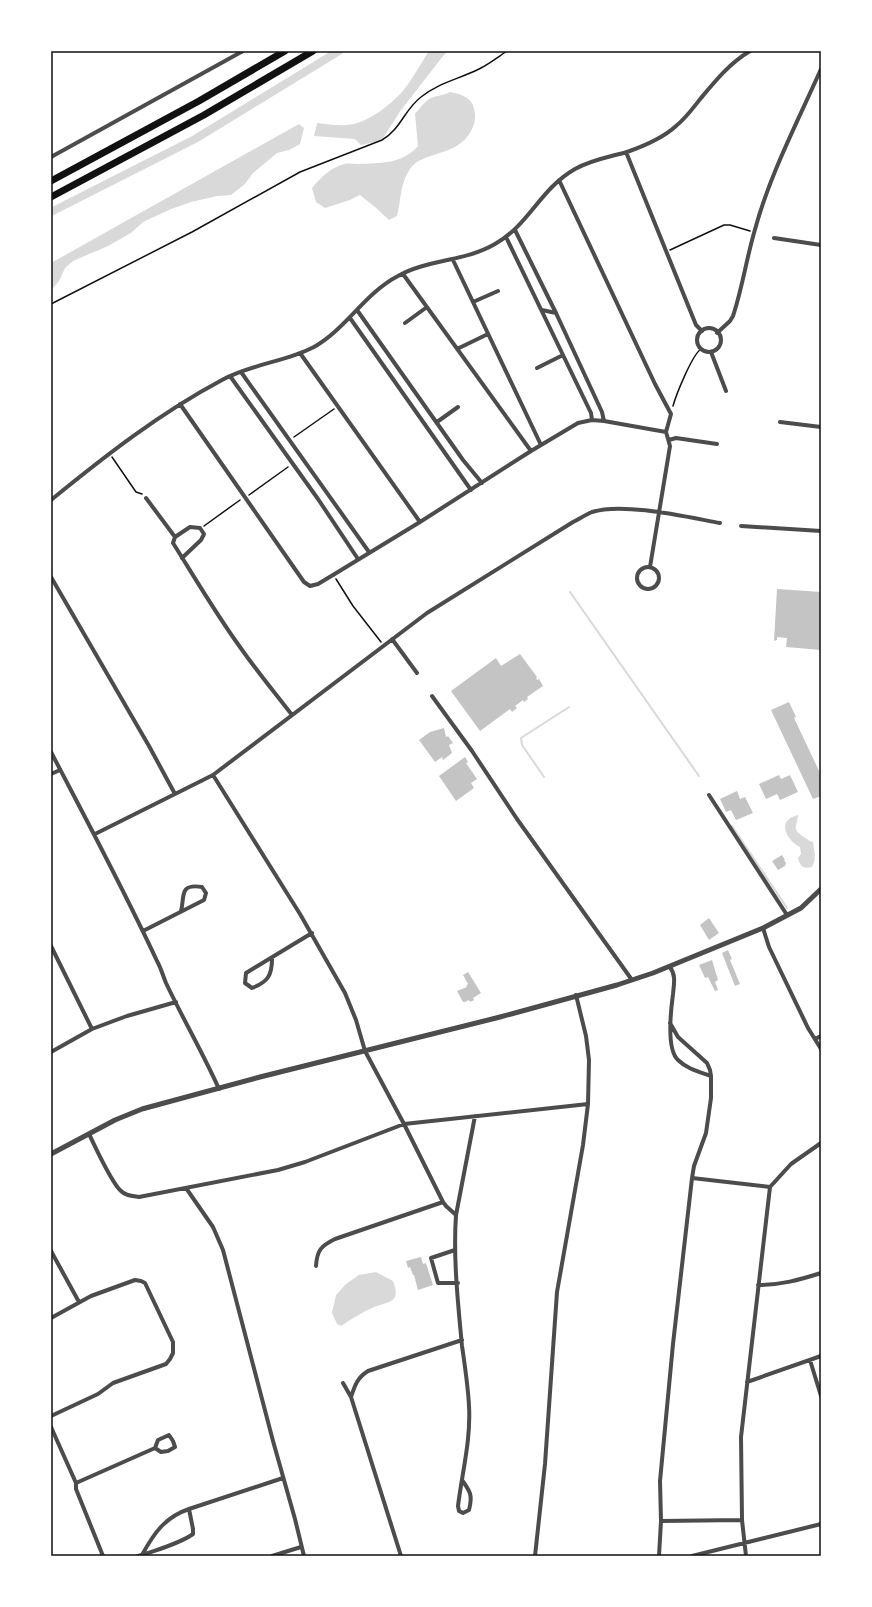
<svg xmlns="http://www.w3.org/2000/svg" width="872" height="1607" font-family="'PT Sans Narrow',sans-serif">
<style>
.water{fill:#d9d9d9}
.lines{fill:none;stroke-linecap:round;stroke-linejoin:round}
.stream{stroke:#d9d9d9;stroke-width:2}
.canal{stroke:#d9d9d9;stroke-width:8}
.building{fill:#c4c4c4}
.path{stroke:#111;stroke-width:1.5}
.minor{stroke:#4c4c4c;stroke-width:4}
.tertiary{stroke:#4c4c4c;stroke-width:5}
.trunk{stroke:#111;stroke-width:7}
.neatline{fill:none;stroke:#111;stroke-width:1.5}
</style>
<rect width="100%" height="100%" fill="#fff"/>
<path class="water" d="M429,51H447L401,110L383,138L375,142L361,145L355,139L314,136L317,123C327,124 337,126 347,125C367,124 394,103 406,87C414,76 421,63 429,51Z
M450,92C459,94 469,96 473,105C476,115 476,122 471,131C458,157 421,151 410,169C400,183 401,200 397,216L389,220L375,207L360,195L350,200L325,208L316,202L312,188C321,177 330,168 344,164C348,163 354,164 359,164C381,163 402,164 418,146L415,114C421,107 426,99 434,97C440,95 445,95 450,92Z
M299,124L304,128L300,144L289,150L277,153L253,173L245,184L231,195L217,196L191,202L171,209L143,222L131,233L108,246L73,261L65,268L59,281L51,290V263Z
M798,815C797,827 791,829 804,837C808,839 808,841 813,842C814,852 817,857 812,867C804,869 800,867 798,858L801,854L800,847C786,840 776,820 798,815Z
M376,1272L393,1281C401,1302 391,1301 374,1307C363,1312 351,1319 341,1326L337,1324L332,1313L336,1295L346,1284L359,1275Z"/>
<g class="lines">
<path class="stream" d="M570,592L699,776
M544,777L522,745L521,738L569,707
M732,826L787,908"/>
<path class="canal" d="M51,212L195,139L339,51"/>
</g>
<path class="building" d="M777,589L821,592V650L786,647L787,638L777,637V640L774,641Z
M520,654L537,677L536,678L537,680L539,679L543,686L527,697L528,699L524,702L523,700L515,706L517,708L512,712L510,709L480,731L451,691L496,658L501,666Z
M789,702L796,717L794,718L821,775V796L813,799L771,710Z
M444,728L446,737L448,736L453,743L449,745L452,753L443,760L442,757L435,762L419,740L430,732Z
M465,757L468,762L466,763L477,779L471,783L474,788L456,801L439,776Z
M779,775L781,779L790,775L798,792L780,800L777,794L766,799L759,784Z
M737,791L740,799L745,797L753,813L736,820L731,810L726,812L720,799Z
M782,855L785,860H784L786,863L785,866L778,870L772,861Z
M709,918L719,933L709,940L700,925Z
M728,950L732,959L730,960L740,984L735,986L722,953Z
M712,960L718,980L715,982L718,990L715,991L708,977L705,978L699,965Z
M468,972L481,993L473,998L474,1000L470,1002L469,1000L465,1002H463L457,991L467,987L466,986L468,984L463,975Z
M421,1257L423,1264L426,1263L433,1285L418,1290L414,1275H413L410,1267L408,1268L406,1261Z"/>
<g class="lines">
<path class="path" d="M670,250L724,225H730L750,231
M51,304L192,232L300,172L382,140C401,129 404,110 421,97C438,83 459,79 479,69C489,64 498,57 507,51
M673,406C676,395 692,355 701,349
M294,437L334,409
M112,457L136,492L142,494
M249,495L288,467
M204,526L240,500
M336,579L353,606L381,642"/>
<path class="minor" d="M626,152L696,325L702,331
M51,157L243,51
M559,180L655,384L671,414L666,432
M515,230L556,313L602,412L604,421
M506,237L591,413L592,420
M774,238L821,245
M453,260L541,445
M403,274L531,451
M473,302L498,291
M357,310L463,460L482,483
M542,310L556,313
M350,318L471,490
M405,323L427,307
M697 340a12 12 0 1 1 24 0a12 12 0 1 1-24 0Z
M717,333L730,321L733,316C742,289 746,261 754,233C769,176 797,123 821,69
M457,349L488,334
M711,352L726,391
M300,353L420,522
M537,368L563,355
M241,372L369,552
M230,376L318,499L358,559
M180,404L304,582L310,586L318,584L333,575L420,522L531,451L578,423L592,420L604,421L666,432
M437,422L458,407
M780,422L821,427
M669,440L676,438L717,444
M146,498L175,537
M51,500C105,456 160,413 222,380C251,364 285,362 314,347C346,329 365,293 398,276C428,259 464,262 495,244C529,225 540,189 575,169C591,160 609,157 627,152C644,146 663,138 676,126C686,118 693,108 701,98C716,80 730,63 750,51
M741,526L821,531
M182,558L201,540L204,534L200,528L190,527L175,537L173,543C195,578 216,614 240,647C256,670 275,693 292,715
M650,567L670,446L666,432
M637 578a11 11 0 1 1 22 0a11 11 0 1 1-22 0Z
M51,577L149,746L175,794
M392,639L417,673
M432,696L472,751L517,819L632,980
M51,752C87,821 124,890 157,961C161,968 163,976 166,983C183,1019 203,1053 219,1089
M51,774L60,770
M213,775L300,914L345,993L356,1020L365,1051L404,1124L443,1202L446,1206L456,1215
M709,795L787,915
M95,834L213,775L427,613L573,522C579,519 585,515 592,512C623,502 687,517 720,523
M763,928L769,947L808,1028L821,1049
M143,931L204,900L206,893L202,887C178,883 185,898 181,911
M51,946L92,1029
M272,959C272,975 268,982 252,988L245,983L246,973L312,933
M670,967C676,975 674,984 673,994C671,1009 666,1049 678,1060C687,1069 700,1072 711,1076
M815,1039L821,1036
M51,1052L92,1029L127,1016L176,1002
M89,1134C96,1148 111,1182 121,1191C126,1196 132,1196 139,1197L278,1170L305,1162L404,1124L588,1104
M692,1178L770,1187
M770,1187L791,1164L821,1143
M186,1188L213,1227L223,1250L273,1441L295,1519L304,1556
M455,1250L431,1258L438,1283H458
M51,1251L79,1302
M316,1266C317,1250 321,1246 335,1239L443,1202
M758,1285C781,1285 799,1280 821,1273
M51,1318L91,1296L135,1280L141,1281L145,1283L173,1342V1353L170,1359L166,1364L113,1383L98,1394L51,1416
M810,1360L821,1396
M747,1382L821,1356
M343,1383L351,1397L401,1556
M351,1397C355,1385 357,1378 368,1371L462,1340
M51,1427L76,1483V1489L103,1556
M462,1480C470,1491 473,1495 469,1510L463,1513L459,1511L458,1506C462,1473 471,1440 469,1406C468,1386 465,1366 462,1346C458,1303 453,1258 456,1215L475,1116
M76,1483L155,1448L161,1452L168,1451L175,1447L173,1441L169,1435L158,1440L155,1448
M189,1509L283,1478
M661,1521L742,1520
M138,1556L142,1555C159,1549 179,1544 193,1534V1529L189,1509C165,1517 154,1533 142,1555
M272,1556L301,1547
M535,1556L545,1464L557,1292L583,1145L588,1104L589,1060L586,1036L576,995
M659,1556L661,1521L660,1481L673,1344L692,1178L694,1166L706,1133L711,1098V1076L710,1070L707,1063L678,1037L670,1023
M692,1556L821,1524
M746,1556L742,1520L741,1437L770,1187"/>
<path class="tertiary" d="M51,1154L115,1120L142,1109L260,1077L500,1017L617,985L653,973L763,928L801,908L821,889"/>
<path class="trunk" d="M51,181L199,101L285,51
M51,197L204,115L313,51"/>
</g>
<rect width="872" height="1607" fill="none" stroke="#ffffff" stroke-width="104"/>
<rect x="52" y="52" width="768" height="1503" class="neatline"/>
</svg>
